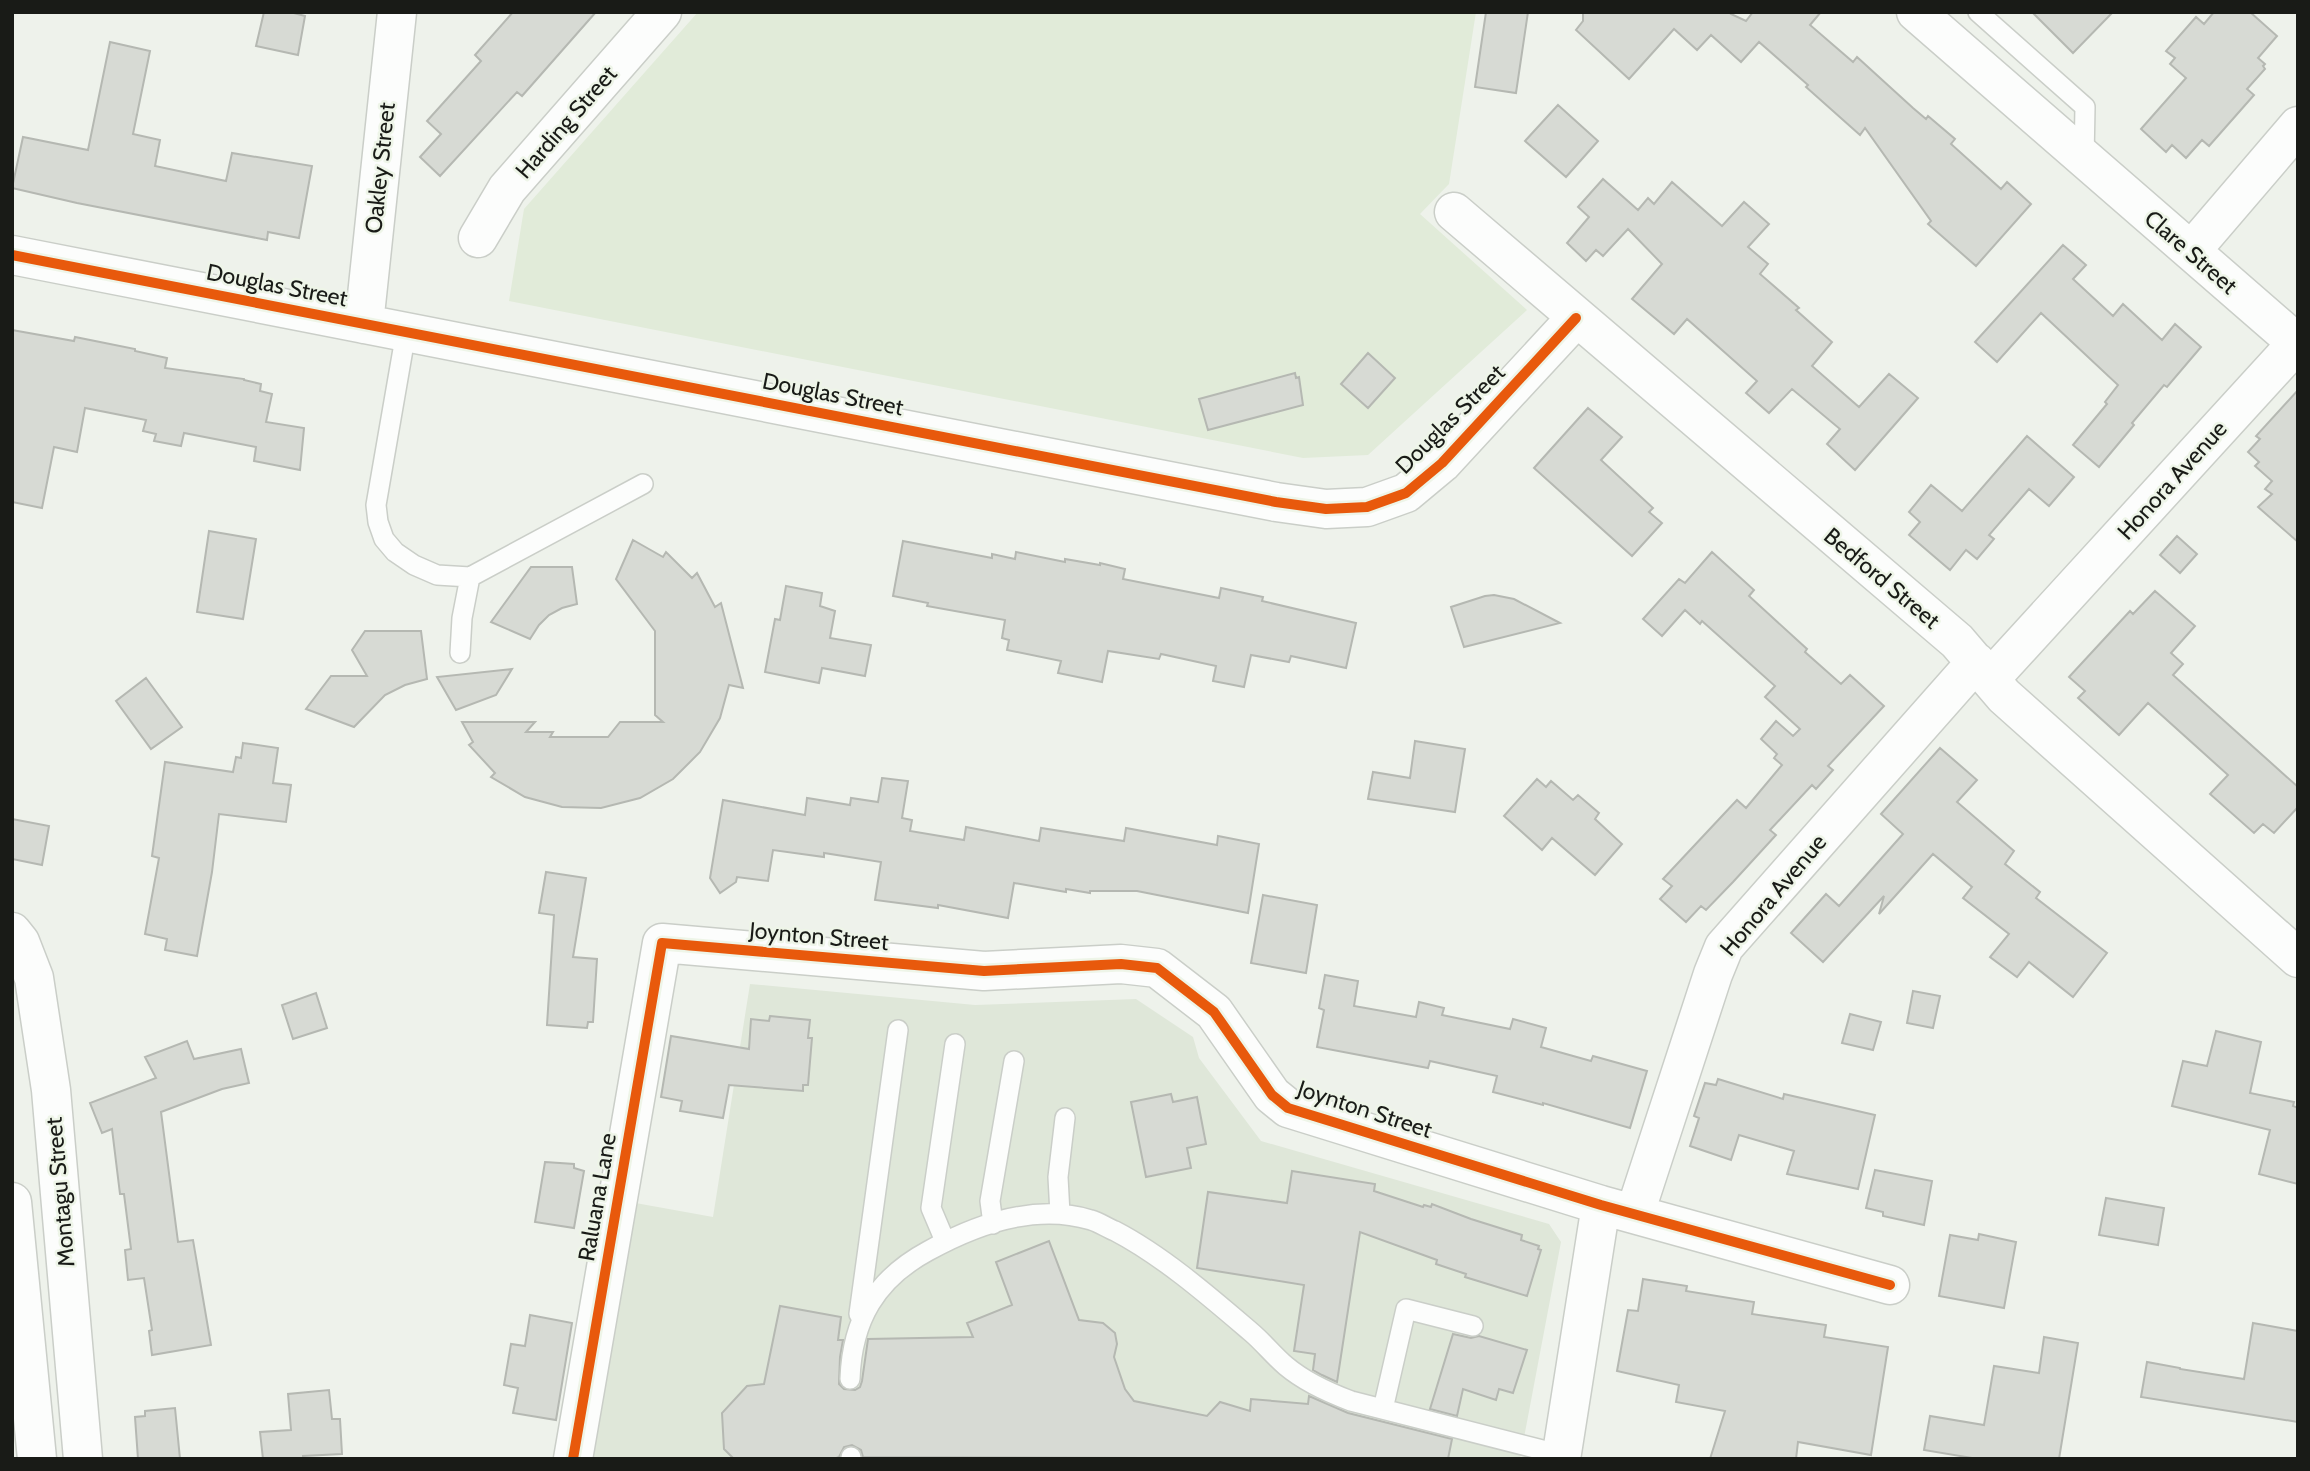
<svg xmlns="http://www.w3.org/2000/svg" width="2310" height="1471" font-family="Cabin,sans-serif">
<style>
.built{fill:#dfe7d9}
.pitch{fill:#e1ebd9}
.building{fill:#d7dad4;stroke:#b5b8b2;stroke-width:2}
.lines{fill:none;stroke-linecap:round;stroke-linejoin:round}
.lane-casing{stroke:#cacec8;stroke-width:22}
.street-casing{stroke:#cacec8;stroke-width:41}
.lane{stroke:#fcfdfc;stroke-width:19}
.street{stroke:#fcfdfc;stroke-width:38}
.cycleway-casing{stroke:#eef5e8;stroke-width:15}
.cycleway{stroke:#e8590c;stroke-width:10}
.labels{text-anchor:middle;stroke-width:5;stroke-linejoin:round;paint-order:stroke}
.street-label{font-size:23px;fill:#191b17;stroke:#eef5e8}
</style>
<rect width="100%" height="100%" fill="#eef2eb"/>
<path class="built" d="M750,984L975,1005L1136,999L1193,1037L1199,1058L1261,1141L1549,1224L1561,1242L1520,1459H584L630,1202L713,1217Z"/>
<path class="pitch" d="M698,12H1476L1449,184L1420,214L1527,310L1368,455L1303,458L509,301L524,209Z"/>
<path class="building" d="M264,12H290L305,16L298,55L256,46Z
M513,12H596L522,96L517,92L440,176L420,157L441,134L427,121L481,61L475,55Z
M1486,12H1528L1516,93L1475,87Z
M1583,12H1732L1731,14L1746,21L1753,12H1821L1810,25L1853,62L1857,57L1913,108L1926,119L1928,116L1955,139L1951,144L2001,189L2007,182L2031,204L1976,266L1928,224L1931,221L1865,128L1860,135L1806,87L1808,85L1759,42L1741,62L1711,35L1697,50L1674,29L1629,79L1576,30L1583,21Z
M2032,12H2113L2073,53Z
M2214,12H2250L2277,36L2258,58L2265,64L2263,66L2265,69L2247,89L2254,95L2209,146L2202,140L2186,158L2172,145L2166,152L2141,129L2186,78L2170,64L2175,58L2166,51L2196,17L2204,24Z
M110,42L150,51L133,134L160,140L155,166L226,181L232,153L312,166L299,238L268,232L267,240L77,203L12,188L23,137L88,150Z
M1558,105L1598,141L1566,177L1525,141Z
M1603,179L1638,210L1648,198L1654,204L1672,182L1722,226L1744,202L1769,224L1748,247L1768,264L1760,274L1799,308L1796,310L1832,342L1812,366L1859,407L1889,374L1918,398L1855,470L1827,444L1840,429L1792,389L1769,413L1746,393L1757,381L1687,319L1674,334L1632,299L1662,264L1628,229L1603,256L1596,250L1586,261L1567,243L1589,217L1578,207Z
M2063,245L2086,265L2073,279L2113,316L2123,304L2162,340L2175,324L2201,347L2167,387L2164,385L2132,423L2134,425L2099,467L2073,445L2107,404L2105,402L2118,385L2041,313L1997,362L1975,342Z
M12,330L74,341L75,337L135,349V351L167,358L165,368L244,379V380L261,384L260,391L272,394L266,422L304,428L300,470L254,461L256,447L184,433L181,446L154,441L156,434L143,431L146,420L85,408L77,452L54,447L42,508L12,502Z
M1368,353L1395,378L1368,408L1341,384Z
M1295,373L1296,378L1299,377L1303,405L1208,430L1199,399Z
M2298,390V542L2258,507L2272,494L2265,489L2272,481L2255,466L2259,462L2248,452L2260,439L2256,436Z
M1588,408L1622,437L1601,460L1653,508L1649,512L1662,523L1632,556L1534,468Z
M2027,436L2074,477L2049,506L2029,489L1989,535L1994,539L1977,559L1966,550L1950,570L1909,535L1920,522L1909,512L1931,485L1962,511Z
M209,531L256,539L243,619L197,612Z
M2177,536L2197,554L2180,573L2160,555Z
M633,540L663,557L666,552L692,578L697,573L715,607L721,603L743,688L729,685L720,718L700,752L673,779L640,798L601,808L562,807L525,797L491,777L495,773L469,745L473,742L462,722H535L526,732H553L550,737H608L620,722H663L655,715V631L616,579Z
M903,541L992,558V554L1015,559L1016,552L1065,562V559L1100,565V563L1125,569L1123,579L1219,598L1221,588L1263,597L1262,601L1356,623L1346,668L1291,656L1289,662L1251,655L1244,687L1213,681L1216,666L1161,654L1159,659L1108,651L1102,682L1058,673L1061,661L1007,650L1009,640L1002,638L1005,620L927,606L928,603L893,596Z
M1712,552L1754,590L1749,596L1807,649L1805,652L1841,684L1850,675L1884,706L1828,766L1833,770L1816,789L1812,785L1770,830L1776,835L1733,882L1706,910L1701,906L1686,922L1660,899L1672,886L1663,879L1737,800L1746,808L1782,765L1774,758L1777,754L1761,739L1776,721L1793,736L1800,729L1765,697L1775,686L1702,621L1700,624L1685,610L1662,636L1643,619L1679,579L1685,583Z
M531,567H572L577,604L562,608L549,615L539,625L530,639L491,622Z
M786,586L822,593L820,606L835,611L830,638L871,645L865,676L822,668L819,683L765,672L775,619L780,620Z
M2155,591L2195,626L2171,653L2183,664L2173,675L2298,787V807L2274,833L2263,824L2254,833L2210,794L2228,775L2148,703L2119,735L2078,698L2085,691L2069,677L2130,611L2133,614Z
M1494,595L1514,599L1560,623L1464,647L1451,607L1485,596Z
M365,631H421L427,679L405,685L385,695L354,727L306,709L331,676H367L352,650Z
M512,669L496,695L456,710L437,677Z
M146,678L182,727L151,749L116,701Z
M1415,741L1465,749L1455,812L1368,799L1373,772L1410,778Z
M243,743L278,748L273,783L291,785L286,822L219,814L212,872L197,956L165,950L167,939L145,934L159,858L152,856L165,762L233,772L236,757L241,758Z
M1940,748L1977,780L1957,802L2014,851L2005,864L2040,892L2036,898L2107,953L2073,997L2029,962L2017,977L1990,957L2009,934L1963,898L1972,887L1933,854L1879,914L1884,896L1823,962L1791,933L1826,894L1839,906L1903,834L1881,814Z
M882,778L908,781L902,818L912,820L910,831L964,840L966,827L1039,841L1041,828L1124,841L1126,828L1217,845L1218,836L1259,844L1248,913L1137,891H1090V893L1066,889V892L1014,883L1008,918L938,905V908L875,900L881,862L824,853V857L773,850L768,881L737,877L736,882L720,893L710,878L723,800L805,815L807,798L850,805L851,798L878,802Z
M1537,779L1546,787L1551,781L1573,800L1578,795L1599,813L1595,819L1622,844L1595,875L1552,838L1542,850L1504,816Z
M12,819L49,826L42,865L12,859Z
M546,872L586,878L573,957L597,959L593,1022H588L587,1028L547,1025L554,915L539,913Z
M1263,895L1317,905L1306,973L1251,963Z
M1325,975L1358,981L1354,1006L1416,1017L1419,1002L1444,1008L1442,1015L1510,1029L1513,1019L1546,1028L1541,1047L1591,1061L1593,1056L1647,1071L1630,1128L1543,1103V1105L1493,1092L1497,1076L1430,1061L1428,1068L1317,1047L1324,1010L1319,1008Z
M1913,991L1940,996L1933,1028L1907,1023Z
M316,993L327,1028L293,1039L282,1005Z
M1850,1014L1881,1022L1873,1050L1842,1043Z
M770,1016L810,1020L808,1038H812L808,1085H803V1091L729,1085L723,1118L680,1111L682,1101L661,1097L671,1036L749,1049L751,1019L769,1021Z
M2216,1031L2261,1042L2250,1093L2294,1102L2293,1106L2298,1108V1184L2259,1174L2270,1130L2172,1106L2183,1061L2207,1066Z
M187,1041L194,1059L241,1049L249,1083L222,1089L161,1112L178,1242L193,1240L211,1345L152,1355L149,1331L152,1330L144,1278L128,1280L125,1250L131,1249L124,1194H120L112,1129L102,1133L90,1103L156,1078L145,1057Z
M1718,1079L1783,1099L1784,1094L1875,1115L1858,1189L1787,1174L1794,1151L1739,1135L1731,1160L1690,1146L1699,1118L1694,1116L1705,1083L1716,1085Z
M1171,1094L1173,1102L1197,1097L1206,1144L1187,1148L1191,1168L1146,1177L1131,1102Z
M545,1162L574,1164V1168L584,1171L574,1228L535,1222Z
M1875,1170L1932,1181L1924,1225L1883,1216V1212L1866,1208Z
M1292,1171L1375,1184L1374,1191L1423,1207L1424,1205L1431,1207L1432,1204L1471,1219L1522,1235L1521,1240L1539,1246L1538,1249L1541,1250L1527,1296L1465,1277L1466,1274L1436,1264L1437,1260L1360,1232L1337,1382L1322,1375L1313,1370L1315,1354L1294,1351L1304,1285L1197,1268L1208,1192L1287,1203Z
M2106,1198L2164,1208L2158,1245L2099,1235Z
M1979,1234L2016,1242L2004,1308L1939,1296L1950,1235L1978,1240Z
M1049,1241L1079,1320L1103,1323L1115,1333L1117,1344L1114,1357L1125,1389L1134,1401L1207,1416L1220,1402L1250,1411L1251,1399L1308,1404L1309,1396L1348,1413L1452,1439L1448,1459L863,1457L861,1450L852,1445L844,1447L839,1457L834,1459H734L724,1449L722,1413L747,1386L764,1384L780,1306L841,1317L838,1340H843L840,1357L839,1384L844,1389L855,1390L860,1387L862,1381L868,1339L973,1337L967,1323L1012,1305L996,1262Z
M1643,1279L1687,1286L1686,1291L1754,1302L1752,1314L1826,1325L1824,1337L1888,1347L1871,1455L1798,1442L1796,1459H1710L1725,1411L1676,1402L1679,1385L1617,1371L1628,1310L1638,1311Z
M530,1315L572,1323L556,1420L513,1413L518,1388L504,1385L511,1344L525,1346Z
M2253,1323L2298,1331V1422L2141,1397L2147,1362L2180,1368V1369L2244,1379Z
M1453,1334L1471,1338L1479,1336L1527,1350L1513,1393L1499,1389L1496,1400L1463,1389L1457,1416L1430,1409Z
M2044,1337L2078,1343L2059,1459H1978L1924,1450L1930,1416L1984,1425L1994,1366L2039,1373Z
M329,1390L332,1419H340L342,1454L303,1456V1459H263L260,1432L291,1430L288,1394Z
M175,1408L180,1459H138L135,1417L145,1416V1411Z"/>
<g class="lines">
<defs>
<path id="lane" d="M1978,12L2085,107L2084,159
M406,332L376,505L378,522L384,539L395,552L414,565L437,575L470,577L643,484
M460,653L462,618L470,577
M1060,1214L1058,1177L1065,1118
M993,1224L990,1201L1014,1061
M945,1241L931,1208L955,1044
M859,1314L898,1030
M850,1379C852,1320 876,1279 928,1251C975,1225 1036,1203 1091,1220C1099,1222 1107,1228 1115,1231C1163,1256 1210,1297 1251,1332C1263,1342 1273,1355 1286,1366C1305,1382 1327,1392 1351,1401L1562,1455
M1383,1409L1406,1309L1473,1326
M851,1457V1459"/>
<path id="street" d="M1916,12L2298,344
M1454,212L1957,641L2004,696L2298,958
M478,238L507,189L662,12
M2191,251L2298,126
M12,255L1276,502L1326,509L1367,507L1406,493L1442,463L1576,318
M364,324L397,12
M1990,679L2297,343
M12,932L20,942L34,978L51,1090L83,1459
M12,1202L37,1459
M1635,1213L1713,974L1724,947L1976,662
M573,1459L662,943L984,971L1121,964L1157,968L1214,1012L1272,1095L1288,1108L1601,1205L1890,1285
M1561,1459L1601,1205"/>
</defs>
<use href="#lane" class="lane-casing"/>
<use href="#street" class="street-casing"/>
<use href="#lane" class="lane"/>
<use href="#street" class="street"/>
<defs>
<path id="cycleway" d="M12,255L1276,502L1326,509L1367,507L1406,493L1442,463L1576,318
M573,1459L662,943L984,971L1121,964L1157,968L1214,1012L1272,1095L1288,1108L1601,1205L1890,1285"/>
</defs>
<use href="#cycleway" class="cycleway-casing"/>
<use href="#cycleway" class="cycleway"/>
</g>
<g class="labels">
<g class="street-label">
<text transform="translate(566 122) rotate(-49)" y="8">Harding Street</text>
<text transform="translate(380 168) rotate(-84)" y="8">Oakley Street</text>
<text transform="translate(2191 252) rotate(41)" y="8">Clare Street</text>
<text transform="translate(277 285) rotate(11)" y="8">Douglas Street</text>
<text transform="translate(833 394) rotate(11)" y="8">Douglas Street</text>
<text transform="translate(1450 419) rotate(-45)" y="8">Douglas Street</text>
<text transform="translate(2172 480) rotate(-48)" y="8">Honora Avenue</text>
<text transform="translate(1882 578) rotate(40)" y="8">Bedford Street</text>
<text transform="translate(1773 895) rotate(-50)" y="8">Honora Avenue</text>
<text transform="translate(819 936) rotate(5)" y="8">Joynton Street</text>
<text transform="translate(1365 1109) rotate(18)" y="8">Joynton Street</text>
<text transform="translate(60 1192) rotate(-95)" y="8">Montagu Street</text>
<text transform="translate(597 1197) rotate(-80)" y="8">Raluana Lane</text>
</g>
</g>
<rect width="2310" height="1471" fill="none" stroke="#191b17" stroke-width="28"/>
</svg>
